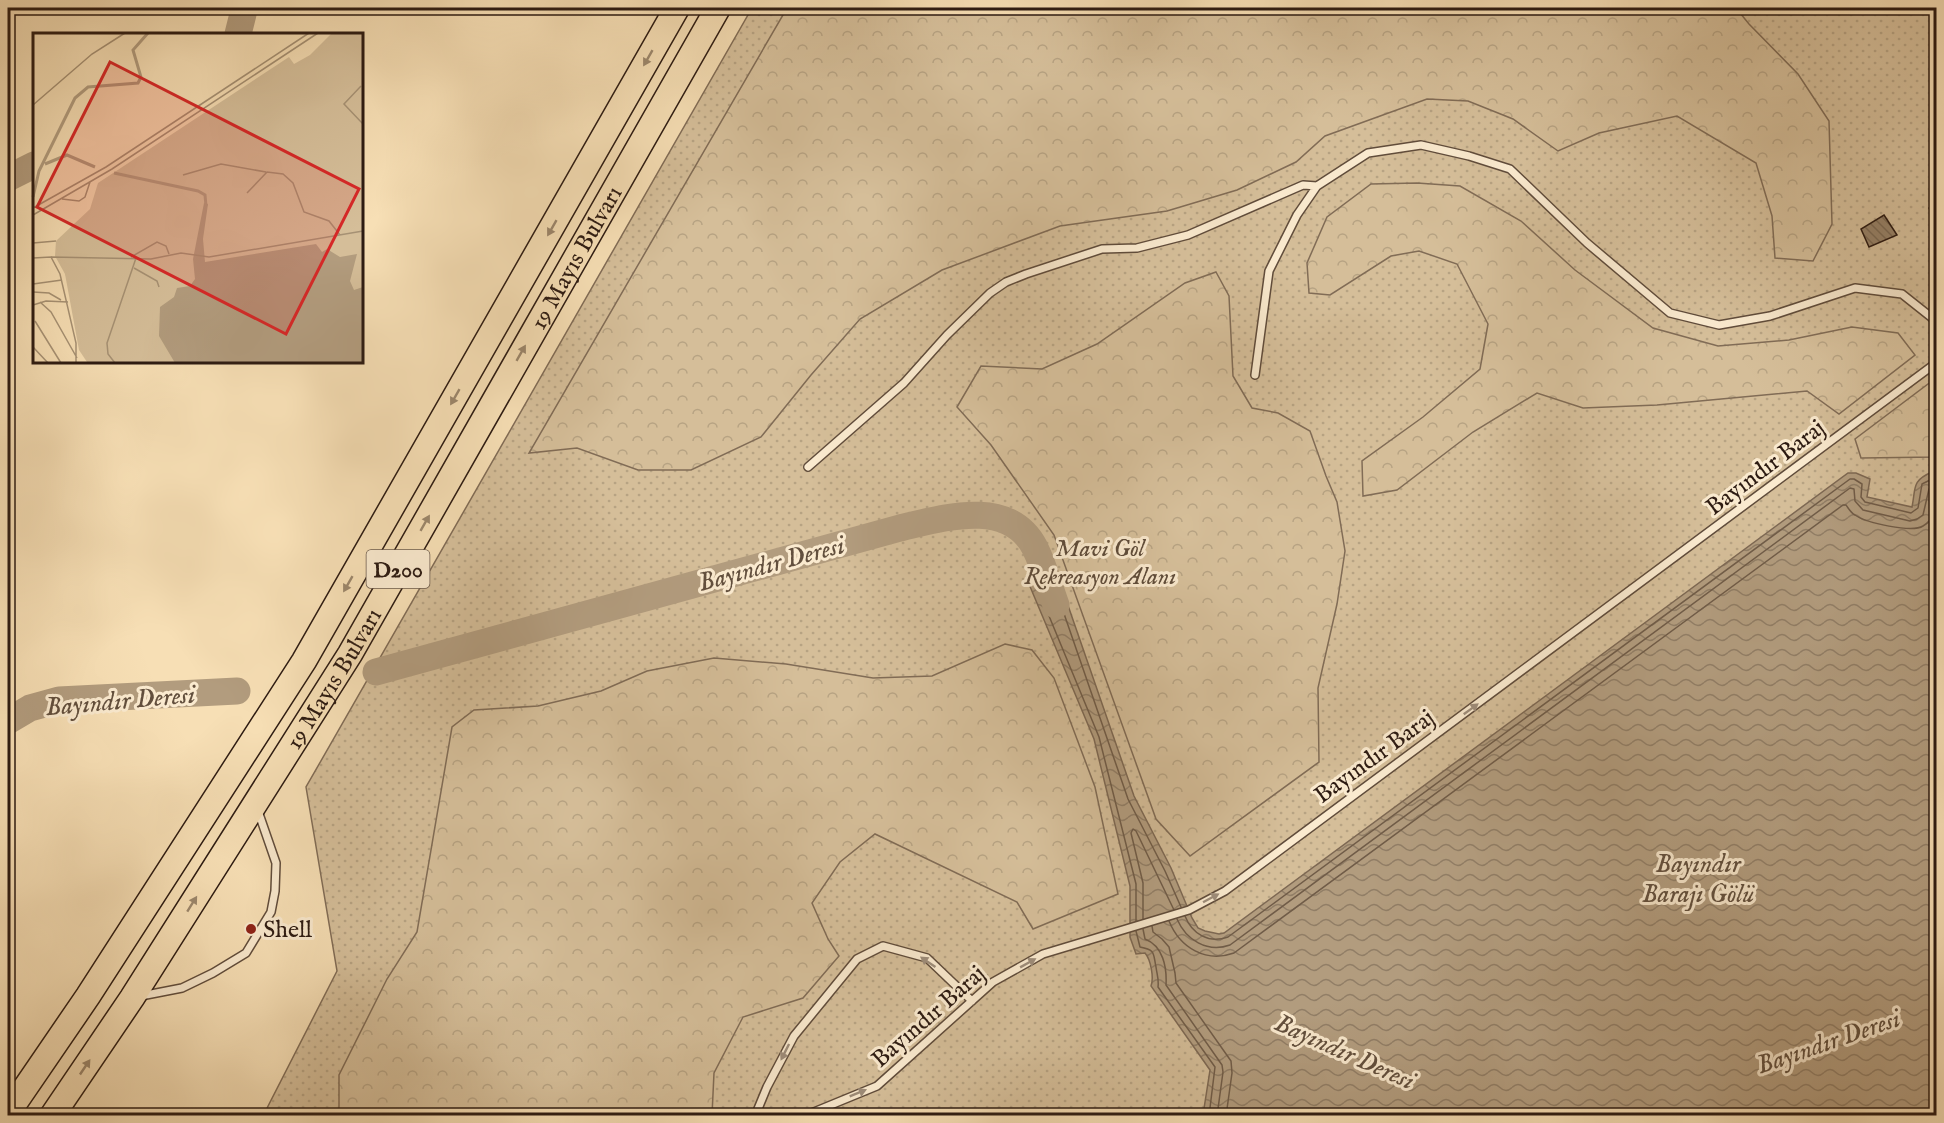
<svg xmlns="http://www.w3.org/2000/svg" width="1944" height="1123" font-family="'IM FELL English',serif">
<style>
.green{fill:url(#green-dots);stroke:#816c56;stroke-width:1.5}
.forest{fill:url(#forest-crowns);stroke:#816c56;stroke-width:1.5}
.water{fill:url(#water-waves);stroke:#7d6853;stroke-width:1.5}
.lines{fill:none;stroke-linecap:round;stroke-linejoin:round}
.shore{stroke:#705c48;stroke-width:1.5}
.river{stroke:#b29c7e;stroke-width:27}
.building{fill:url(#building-back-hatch);stroke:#2d1b12;stroke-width:1.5}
.service-casing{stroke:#604c3b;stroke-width:10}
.trunk-casing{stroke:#2d1b12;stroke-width:27}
.service{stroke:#faeacf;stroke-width:7}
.trunk{stroke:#f7dfb5;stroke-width:24}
.oneway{fill:#9c876c}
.oneway2{fill:#9e8d7a}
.poi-dot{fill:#8f2418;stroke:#faeacf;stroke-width:2}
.labels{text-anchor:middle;stroke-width:6;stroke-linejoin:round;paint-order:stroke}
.shield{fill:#faeacf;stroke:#6a594b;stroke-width:1.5}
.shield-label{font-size:22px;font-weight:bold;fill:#2d1b12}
.street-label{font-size:24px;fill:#2d1b12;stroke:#faeacf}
.park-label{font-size:24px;font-style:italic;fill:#5f4c3a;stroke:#faeacf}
.poi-label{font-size:24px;fill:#2d1b12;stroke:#faeacf;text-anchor:start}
.water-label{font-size:26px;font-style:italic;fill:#624f3d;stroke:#faeacf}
.inset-river{fill:none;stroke:#b29c7e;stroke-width:3}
.inset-road{fill:none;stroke:#a69174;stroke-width:1.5}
.view{fill:#d62828;fill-opacity:0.15;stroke:#d62828;stroke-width:3}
.inset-edge{fill:none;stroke:#2d1b12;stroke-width:3}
</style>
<defs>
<pattern id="green-dots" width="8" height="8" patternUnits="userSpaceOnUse" patternTransform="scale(1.5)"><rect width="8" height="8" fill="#d5be99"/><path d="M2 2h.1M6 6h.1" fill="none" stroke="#b7a383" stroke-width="1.8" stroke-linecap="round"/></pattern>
<pattern id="forest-crowns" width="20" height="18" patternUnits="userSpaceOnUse" patternTransform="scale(1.5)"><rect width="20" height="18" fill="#d5be99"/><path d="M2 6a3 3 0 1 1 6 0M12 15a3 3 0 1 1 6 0" fill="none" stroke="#b7a383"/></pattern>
<pattern id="water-waves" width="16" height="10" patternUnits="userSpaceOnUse" patternTransform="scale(1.5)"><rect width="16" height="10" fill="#b29c7e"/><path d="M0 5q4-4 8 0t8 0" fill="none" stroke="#917e66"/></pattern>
<pattern id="building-back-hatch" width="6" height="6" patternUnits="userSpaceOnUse" patternTransform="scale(1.5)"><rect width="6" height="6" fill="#968167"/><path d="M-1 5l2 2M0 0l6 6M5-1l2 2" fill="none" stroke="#7b6953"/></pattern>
</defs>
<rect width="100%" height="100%" fill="#f7dfb5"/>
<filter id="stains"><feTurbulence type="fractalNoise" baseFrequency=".00333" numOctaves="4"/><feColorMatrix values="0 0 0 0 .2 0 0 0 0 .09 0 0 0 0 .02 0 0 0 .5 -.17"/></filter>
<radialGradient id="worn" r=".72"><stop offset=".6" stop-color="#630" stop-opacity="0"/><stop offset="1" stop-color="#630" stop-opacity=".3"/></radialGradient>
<path class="green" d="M752,8H1936V1115L263,1116L337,971L306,787Z"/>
<path class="forest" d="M787,8H1736L1749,24L1798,74L1829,121L1832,224L1813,261L1775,258L1772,216L1756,163L1677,116L1599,133L1558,151L1513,119L1468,101L1427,99L1325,136L1296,162L1237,190L1167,211L1060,226L942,270L860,319L811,375L761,437L691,470H638L577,448L529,453Z
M1417,183L1460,186L1521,221L1575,270L1653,328L1718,346L1789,340L1852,327L1898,333L1915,355L1839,414L1807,391L1657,405L1583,408L1537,393L1473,432L1397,490L1363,496L1362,461L1423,417L1480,369L1488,324L1457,264L1419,251L1391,256L1330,295L1309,293L1307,263L1327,217L1371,184Z
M1216,272L1229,296L1233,376L1252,408L1278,413L1310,431L1326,476L1337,502L1345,551L1337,604L1318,688L1319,762L1190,856L1156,819L1054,535L991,445L957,407L981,366L1042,369L1097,344L1185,283Z
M1936,378V457L1861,458L1855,439Z
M1005,644L1032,650L1054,678L1095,787L1118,894L1033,929L1017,902L875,834L840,862L812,903L828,939L839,956L803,998L743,1017L714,1073L712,1115H339V1075L387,979L417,932L452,727L474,710L538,706L601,691L647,671L714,658L786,664L873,678L932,676Z"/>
<path class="water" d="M1932,472L1936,473V1115H1203L1210,1070L1151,986C1154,978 1151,960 1145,953L1136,954L1130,937V886L1094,739L1026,577L1054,565L1134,796L1171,868L1192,918L1198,928L1205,931L1219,934L1224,933L1848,473H1856L1870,479L1867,497L1912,507C1916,488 1911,481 1932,472Z"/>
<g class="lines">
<path class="shore" d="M1185,916C1192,934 1209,944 1228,937L1850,479H1854L1862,484L1861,497L1865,502L1911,513L1918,508L1922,484L1932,479H1936
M1143,919V883L1131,833L1133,829L1136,831L1174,910
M1177,919C1186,940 1207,953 1230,945L1850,488L1854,489L1855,501L1863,510L1910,521L1917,519L1923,515L1929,489L1936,487
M1136,921V884L1099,737L1035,582L1036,579L1047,574L1051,576L1128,799L1165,871L1181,907
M1169,921C1180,948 1206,963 1234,953L1843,505H1846C1849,509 1851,513 1855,515C1866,523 1912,533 1923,526C1934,520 1935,509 1936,498
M1152,926L1153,932L1162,939L1169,947L1175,973L1176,983L1231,1061L1232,1073L1226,1116
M1143,929L1145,939C1163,946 1167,967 1166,985L1222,1065L1223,1072L1217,1116
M1136,931L1140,947C1156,950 1153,953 1156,967C1157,975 1159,979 1158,987L1215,1067L1209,1116"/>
<path class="river" d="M238,34L243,14L241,8
M8,178L34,165
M376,672L900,528C943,518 1009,497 1035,548C1044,566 1049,586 1056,605
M8,721L30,708L59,700L237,691"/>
</g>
<path class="building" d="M1936,204V225L1929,208Z
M1884,215L1897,235L1869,247L1861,229Z"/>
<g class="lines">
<defs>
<path id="service" d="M1255,375L1269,271L1297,215L1317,186L1368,153L1421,145L1469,156L1510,169L1587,243L1670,313L1719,325L1770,316L1855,288L1902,294L1936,321
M808,467L904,383L947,335L990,293L1006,282L1026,274L1102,249L1137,248L1188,235L1303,185L1317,186
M141,996L182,988L213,973L246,953L271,912L275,891L276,863L258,811
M755,1116L767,1087L794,1036L857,959L883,946L927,958L972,1001
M804,1116L877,1086L993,982L1043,954L1189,910L1225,891L1936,363"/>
<g id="trunk">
<path d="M8,1113L88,996L304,661L677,8"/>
<path id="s1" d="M52,1116L132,998L350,654L718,8"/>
</g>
</defs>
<use href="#service" class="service-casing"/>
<use href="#trunk" class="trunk-casing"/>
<use href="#service" class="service"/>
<use href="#trunk" class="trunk"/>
</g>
<defs><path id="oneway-solid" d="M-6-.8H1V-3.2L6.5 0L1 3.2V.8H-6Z" transform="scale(1.5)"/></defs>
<g class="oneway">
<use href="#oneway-solid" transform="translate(648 58) rotate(120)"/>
<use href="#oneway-solid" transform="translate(552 228) rotate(120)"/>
<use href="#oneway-solid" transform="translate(521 353) rotate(-60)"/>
<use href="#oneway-solid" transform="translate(455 397) rotate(120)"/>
<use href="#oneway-solid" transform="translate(425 523) rotate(-60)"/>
<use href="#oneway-solid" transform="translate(348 584) rotate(120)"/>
<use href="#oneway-solid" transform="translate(192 904) rotate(-58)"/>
<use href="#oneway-solid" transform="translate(85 1067) rotate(-56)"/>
</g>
<g class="oneway2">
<use href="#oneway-solid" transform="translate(1471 709) rotate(-36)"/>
<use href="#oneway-solid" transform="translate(1211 898) rotate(-28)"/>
<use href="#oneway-solid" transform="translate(928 962) rotate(-146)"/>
<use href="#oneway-solid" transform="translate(1028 963) rotate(-29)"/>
<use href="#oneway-solid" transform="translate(785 1052) rotate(117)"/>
<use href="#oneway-solid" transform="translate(858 1093) rotate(-22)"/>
</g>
<circle class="poi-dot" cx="251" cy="929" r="6"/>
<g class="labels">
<rect class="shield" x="366.5" y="550" width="63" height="38" rx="4.5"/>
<g class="shield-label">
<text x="398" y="577">D200</text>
</g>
<g class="street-label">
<text dy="8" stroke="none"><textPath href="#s1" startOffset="1006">19 Mayıs Bulvarı</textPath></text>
<text transform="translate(1765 467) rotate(-37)" y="8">Bayındır Baraj</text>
<text dy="8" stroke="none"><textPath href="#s1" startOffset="520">19 Mayıs Bulvarı</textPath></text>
<text transform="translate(1374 756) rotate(-36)" y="8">Bayındır Baraj</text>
<text transform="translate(928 1016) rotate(-41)" y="8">Bayındır Baraj</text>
</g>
<g class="park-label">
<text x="1100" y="556">Mavi Göl<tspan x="1100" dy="28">Rekreasyon Alanı</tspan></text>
</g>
<g class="poi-label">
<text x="263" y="937">Shell</text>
</g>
<g class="water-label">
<text transform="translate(771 563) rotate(-15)" y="9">Bayındır Deresi</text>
<text transform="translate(120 700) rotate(-5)" y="9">Bayındır Deresi</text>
<text x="1698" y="872">Bayındır<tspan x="1698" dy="30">Barajı Gölü</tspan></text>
<text transform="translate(1828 1041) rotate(-19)" y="9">Bayındır Deresi</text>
<text transform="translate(1345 1051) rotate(24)" y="9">Bayındır Deresi</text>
</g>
</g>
<g transform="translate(33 33)">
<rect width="330" height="330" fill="#f7dfb5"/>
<path d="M299,0H330V330L54,329L46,317L32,241L22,223L23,208L57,176L65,150L256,24L261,31L277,22Z" fill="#d5be99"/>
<path d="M303,0H330V110L303,128L298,139L304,164L293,181L288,178L292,165L285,154L267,151L254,135H223L180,126L135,135L115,122L194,71L208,76L219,71L238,50L239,42L259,31L262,34L296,11ZM179,140L187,145L215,144L211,163L217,170L214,188L196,213L174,217L177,167L173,144ZM241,143L252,149L268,180L293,192L300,200L286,203L248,180L219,182L222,178L243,174L247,168L243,154L226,153L233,144ZM91,151L126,161L145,174L167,180L162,217L149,216L135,194L122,198V207L106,209L93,223L25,220L33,206L70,176ZM330,199V223L286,210V207ZM27,225L77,227V241L96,244L72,308L74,325L65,312L54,324L48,315L41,267ZM100,245L106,247L104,268L119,279L120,312L131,330H88L79,321L77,309Z" fill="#d5be99"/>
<path d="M171,170L175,171L170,206L172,229L283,211L289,219L294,216L307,224L324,221L317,248L321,257L330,254V330H142L126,303L127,274L141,264L144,255L157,253L162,246L160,226Z" fill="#b29c7e"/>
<path class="inset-river" d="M12,131L34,122L62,134M81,140L165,158L172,162L173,173M0,164L6,138L42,65L55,54L105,50L108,44L100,17L115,0"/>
<path class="inset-road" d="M328,53L311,71L330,91M0,72L59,21L92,0M150,142L188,131L233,139M214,160L234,139L250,141L260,150L271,179L296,188L307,202M29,166L46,168L52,164L57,149M0,175L73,134L276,0M0,182L79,136L285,0M0,210L23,208M18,224L118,226L148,220L176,224L330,198M98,224L124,209L133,213L136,221M0,225L18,224L27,241L43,310V330M101,235L124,248L126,254M0,251L29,247M0,259L16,260L28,267M7,269L18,279L44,325M0,272L13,268L35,269M2,288L28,330M0,314L15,330M82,330L75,321L74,310L103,225"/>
<path class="view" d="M77,29L326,156L253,301L4,174Z"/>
<rect width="330" height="330" class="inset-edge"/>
</g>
<rect width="1944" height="1123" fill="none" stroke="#f7dfb5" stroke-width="30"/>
<rect x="9" y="9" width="1926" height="1105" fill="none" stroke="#2d1b12" stroke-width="3"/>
<rect x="15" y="15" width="1914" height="1093" fill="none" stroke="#2d1b12" stroke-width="1.5"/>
<rect width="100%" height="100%" filter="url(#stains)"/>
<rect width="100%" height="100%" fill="url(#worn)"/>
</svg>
